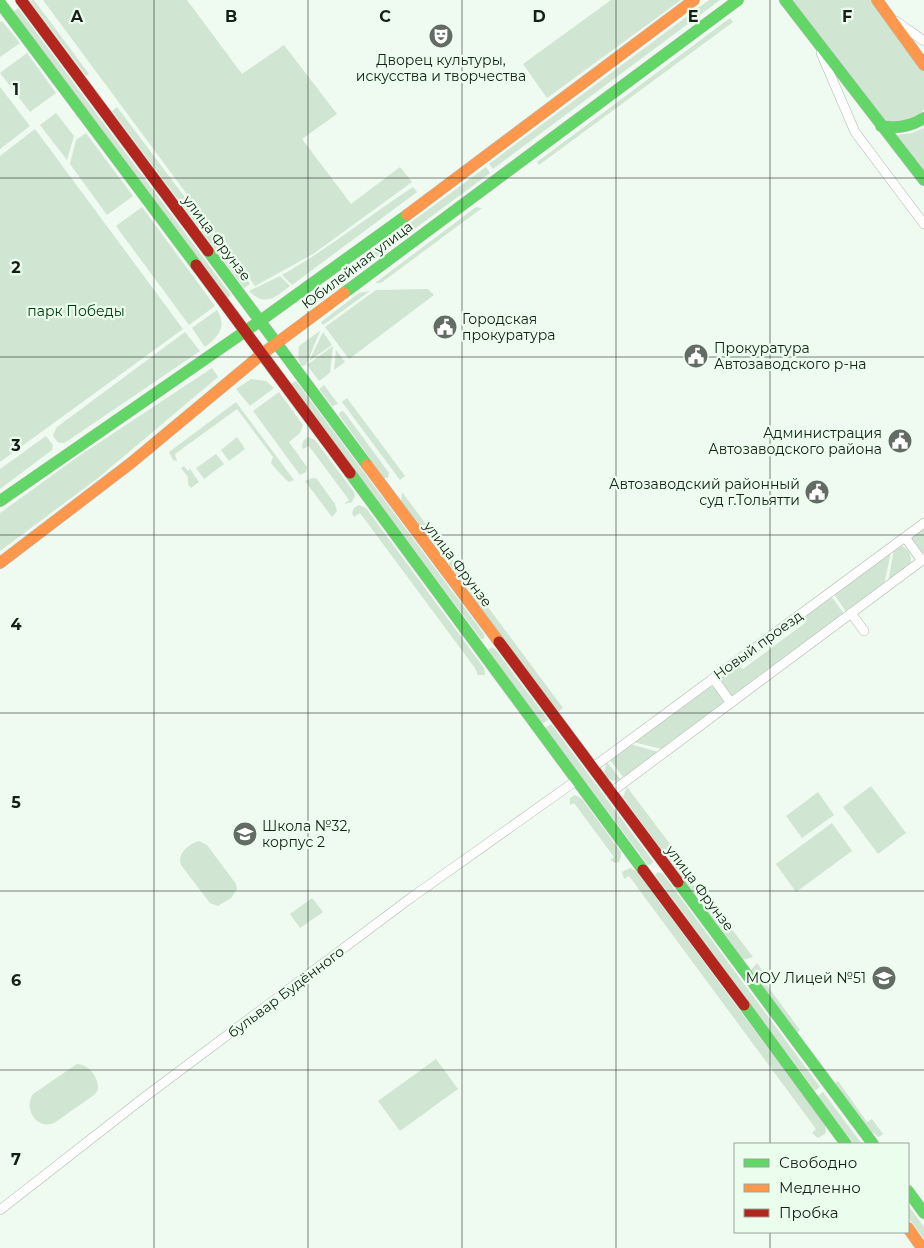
<svg xmlns="http://www.w3.org/2000/svg" width="924" height="1248" font-family="Montserrat,sans-serif">
<style>
.green{fill:#d0e5d2}
.lines{fill:none;stroke-linecap:round;stroke-linejoin:round}
.street-casing{stroke:#b0b9b1;stroke-width:10}
.fast-casing{stroke:#b0b9b1;stroke-width:12}
.slow-casing{stroke:#b0b9b1;stroke-width:12}
.jam-casing{stroke:#b0b9b1;stroke-width:12}
.street{stroke:#fdfefd;stroke-width:9}
.fast{stroke:#63d668;stroke-width:11}
.slow{stroke:#ff974d;stroke-width:11}
.jam{stroke:#b3261e;stroke-width:11}
.grid{fill:none;stroke:#181f19;stroke-width:1;stroke-opacity:0.55}
.labels{text-anchor:middle;stroke-width:4.5;stroke-linejoin:round;paint-order:stroke}
.poi-label{font-size:14px;fill:#181f19;stroke:#ebfeed;text-anchor:start}
.street-label{font-size:14px;fill:#181f19;stroke:#ebfeed}
.park-label{font-size:14px;fill:#003811;stroke:#ebfeed}
.grid-label{font-size:16px;text-anchor:middle;font-weight:bold;fill:#181f19;stroke:#ebfeed;stroke-width:4.5;stroke-linejoin:round;paint-order:stroke}
</style>
<rect width="100%" height="100%" fill="#effaf0"/>
<path class="green" d="M34,0L89,74L86,76L30,1Z
M43,0H187L242,74L284,45L337,114L302,139L351,204L400,167L412,182L313,254L255,286Z
M611,0H681L547,98L523,64Z
M709,0H720L493,169L489,164Z
M791,0H870L924,72V109L922,112L904,123L882,120Z
M18,8L231,295L226,299L13,12Z
M730,18L733,22L539,165L537,162Z
M2,21L20,43L0,57V22Z
M27,53L56,93L30,112L0,73Z
M0,87L30,126L0,149Z
M117,107L250,284L244,288L112,111Z
M56,113L74,136L67,160L40,125Z
M924,128V171L897,135L912,133Z
M35,129L183,329L0,462V156Z
M86,133L133,196L107,215L70,164L76,140Z
M486,167L490,173L312,305L307,299Z
M413,187L417,192L292,285L282,275C328,249 369,216 413,187Z
M142,207L215,306L189,325L116,226Z
M476,207L482,208L381,283H375Z
M280,276L290,286C274,298 266,307 249,291Z
M428,289L434,295L349,359L325,327L376,290Z
M370,291L323,325L321,322L359,293Z
M217,310C227,327 219,336 205,347L192,328Z
M320,331L306,365L301,366L298,358L299,346Z
M185,332L200,351L66,442C59,445 56,441 53,435L57,427Z
M323,332L332,345L309,361Z
M333,346L330,373L319,381L307,365Z
M336,350L345,362L334,370Z
M212,368L218,377L98,478L0,551V513L79,456Z
M251,379L266,381L274,388L250,406L236,389Z
M296,381L484,634V639H481L290,384Z
M324,385L338,404L332,406L319,389Z
M279,392L303,425L300,433L289,442L307,467L306,472L300,475L253,411Z
M347,398L405,476L400,480L342,402Z
M236,402L294,480L289,482C286,480 274,467 271,463L273,457L237,409L175,454L177,461L173,460L169,452Z
M342,411L345,413L389,473L388,478H384L339,415L340,412Z
M46,436L53,445L52,450L0,489V469Z
M237,437L245,449L229,461L221,450Z
M308,437L315,440L354,492L355,496L352,502L344,504L349,500L309,446L303,449L302,447L303,441Z
M216,454L224,464L204,479L196,468Z
M184,466L188,471L190,469L199,482L191,488L188,484V477L181,468Z
M313,478L317,479L335,504L337,511L332,517L305,481Z
M402,492L448,554L443,555L401,502Z
M359,505L366,508L484,668L485,675H478L475,668L360,513L354,517C350,512 354,507 359,505Z
M924,526V553H922L910,539Z
M900,546C909,547 913,557 910,565L888,583L894,549Z
M891,552L884,585L847,613L834,594Z
M452,559L469,581H462L449,564Z
M473,587L563,708L558,712L471,596L470,591Z
M831,596L845,615L732,697L730,696L719,681L720,679L737,665L743,669L805,623L803,616Z
M492,647L495,649L548,720L542,724L488,650Z
M709,686L714,687L724,699V703L662,749L633,742Z
M551,724L652,860L653,863L648,865L545,728Z
M630,744L658,752L624,778L610,760Z
M607,762L621,780C613,782 607,780 604,771Z
M871,786L906,833L878,854L843,807Z
M627,787L676,852L674,859L696,889L703,890L706,894L701,896H695L623,797Z
M818,792L834,815L802,838L786,816Z
M575,795L582,799L621,852V857L619,862L615,863L610,860L614,857L574,803L570,805V798Z
M832,823L852,851L796,892L776,864Z
M199,841L207,845L236,884L237,889L231,898L218,906L210,903L181,865C177,853 189,844 199,841Z
M630,868L636,871L825,1125L826,1131L825,1134L818,1138L812,1133L816,1129L629,876L624,879L622,872Z
M658,872L663,874L820,1087L815,1091L655,875Z
M312,898L323,912L300,928L290,914Z
M709,899L753,957L743,960L704,908L706,902Z
M757,963L764,973L763,980L800,1030L797,1033L751,970Z
M436,1059L458,1089L400,1131L378,1101Z
M77,1064C90,1065 99,1078 98,1090L94,1095L54,1123C37,1130 23,1109 33,1094Z
M838,1081L867,1122L872,1119L883,1134L879,1137L868,1130L835,1083Z
M823,1092L862,1144H854L818,1096Z
M908,1205L924,1227V1239L908,1217Z"/>
<g class="lines">
<defs>
<path id="street" d="M896,21L924,41
M821,53L855,132L924,224
M905,537L922,561
M851,613L864,631
M713,678L731,703
M592,768L924,523
M610,793L924,559
M0,1210L146,1096L412,897L577,780"/>
<path id="fast" d="M785,0L924,180
M0,3L196,265
M881,126C897,129 910,127 924,118
M208,251L367,465
M344,293L738,0
M350,473L643,870
M0,501L260,321L407,215
M678,882L873,1144
M744,1005L846,1144
M908,1191L924,1213"/>
<path id="slow" d="M877,0L924,65
M407,215L694,0
M367,465L499,642
M0,563L131,463L262,354L344,293
M908,1228L922,1248"/>
<path id="jam" d="M21,0L208,251
M196,265L350,473
M499,642L678,882
M643,870L744,1005"/>
</defs>
<use href="#street" class="street-casing"/>
<use href="#fast" class="fast-casing"/>
<use href="#slow" class="slow-casing"/>
<use href="#jam" class="jam-casing"/>
<use href="#street" class="street"/>
<use href="#fast" class="fast"/>
<use href="#slow" class="slow"/>
<use href="#jam" class="jam"/>
</g>
<path class="grid" d="M154,0V1248M308,0V1248M462,0V1248M616,0V1248M770,0V1144M0,178H924M0,357H924M0,535H924M0,713H924M0,891H924M0,1070H924M770,1232V1248"/>
<defs>
<symbol id="theatre-disc" viewBox="-11 -11 22 22"><circle r="9.5" fill="#636c64" stroke="#ebfeed"/><path d="M-5-5.5Q0-4 5-5.5V0Q5 5 0 6Q-5 5-5 0ZM-3.3-2.5H-1v1.5H-3.3ZM1-2.5H3.3v1.5H1ZM-2.8 1Q0 5.5 2.8 1Z" fill="#fff"/></symbol>
<symbol id="civic-disc" viewBox="-11 -11 22 22"><circle r="9.5" fill="#636c64" stroke="#ebfeed"/><path d="M-.6-6.5H3V-4.5H.6V-3L4-1V1h2V6H-6V1h2V-1L-.6-3ZM-1.2 2.5V6h2.4V2.5Z" fill="#fff"/></symbol>
<symbol id="school-disc" viewBox="-11 -11 22 22"><circle r="9.5" fill="#636c64" stroke="#ebfeed"/><path d="M0-5L7-2L0 1L-7-2ZM-4 1L0 2.5L4 1V4Q0 6-4 4Z" fill="#fff"/></symbol>
</defs>
<g fill-rule="evenodd">
<use href="#theatre-disc" x="427" y="22" width="28" height="28"/>
<use href="#civic-disc" x="431" y="313" width="28" height="28"/>
<use href="#civic-disc" x="682" y="342" width="28" height="28"/>
<use href="#civic-disc" x="886" y="427" width="28" height="28"/>
<use href="#civic-disc" x="803" y="478" width="28" height="28"/>
<use href="#school-disc" x="231" y="820" width="28" height="28"/>
<use href="#school-disc" x="870" y="964" width="28" height="28"/>
</g>
<g class="labels">
<g class="poi-label">
<text x="441" y="65" text-anchor="middle">Дворец культуры,<tspan x="441" dy="16">искусства и творчества</tspan></text>
<text x="462" y="324">Городская<tspan x="462" dy="16">прокуратура</tspan></text>
<text x="714" y="353">Прокуратура<tspan x="714" dy="16">Автозаводского р-на</tspan></text>
<text x="882" y="438" text-anchor="end">Администрация<tspan x="882" dy="16">Автозаводского района</tspan></text>
<text x="800" y="489" text-anchor="end">Автозаводский районный<tspan x="800" dy="16">суд г.Тольятти</tspan></text>
<text x="262" y="831">Школа №32,<tspan x="262" dy="16">корпус 2</tspan></text>
<text x="866" y="983" text-anchor="end">МОУ Лицей №51</text>
</g>
<g class="street-label">
<text transform="translate(217 238) rotate(53)" y="5">улица Фрунзе</text>
<text transform="translate(357 265) rotate(-37)" y="5">Юбилейная улица</text>
<text transform="translate(458 564) rotate(53)" y="5">улица Фрунзе</text>
<text transform="translate(758 645) rotate(-36)" y="5">Новый проезд</text>
<text transform="translate(700 888) rotate(53)" y="5">улица Фрунзе</text>
<text transform="translate(286 992) rotate(-37)" y="5">бульвар Будённого</text>
</g>
<g class="park-label">
<text x="76" y="316">парк Победы</text>
</g>
</g>
<g class="grid-label">
<text x="77" y="22">A</text>
<text x="231" y="22">B</text>
<text x="385" y="22">C</text>
<text x="539" y="22">D</text>
<text x="693" y="22">E</text>
<text x="847" y="22">F</text>
<text x="16" y="95">1</text>
<text x="16" y="273">2</text>
<text x="16" y="451">3</text>
<text x="16" y="630">4</text>
<text x="16" y="808">5</text>
<text x="16" y="986">6</text>
<text x="16" y="1165">7</text>
</g>
<rect x="734" y="1143" width="175" height="90" fill="#ebfeed" stroke="#97a598"/>
<rect x="744" y="1159" width="25" height="8" fill="#63d668" stroke="#97a598"/>
<text x="779" y="1168" font-size="15" fill="#181f19">Свободно</text>
<rect x="744" y="1184" width="25" height="8" fill="#ff974d" stroke="#97a598"/>
<text x="779" y="1193" font-size="15" fill="#181f19">Медленно</text>
<rect x="744" y="1209" width="25" height="8" fill="#b3261e" stroke="#97a598"/>
<text x="779" y="1218" font-size="15" fill="#181f19">Пробка</text>
</svg>
